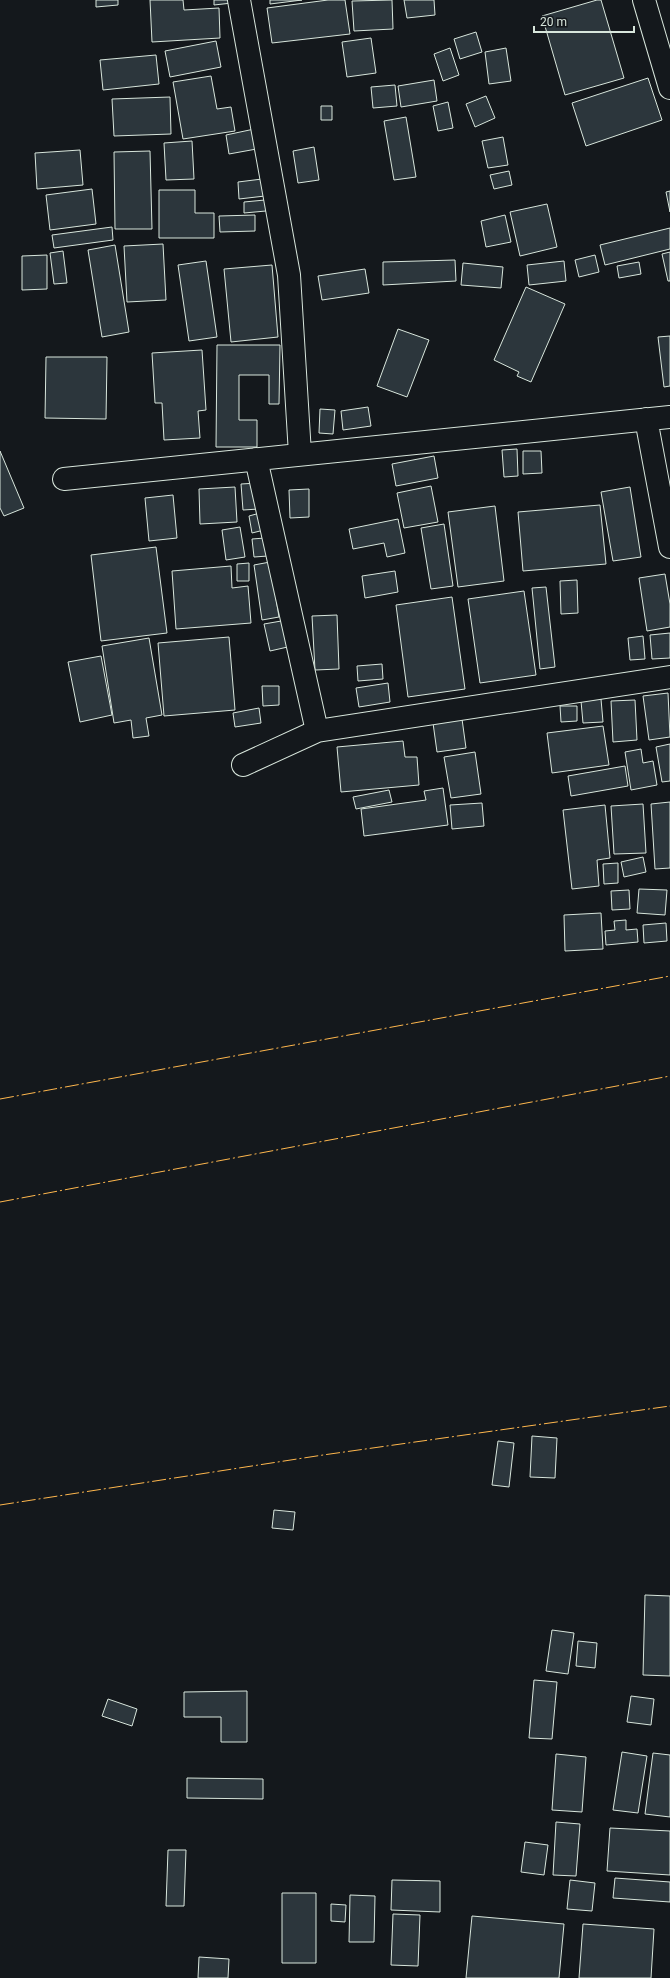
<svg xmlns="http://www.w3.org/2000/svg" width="670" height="1978" font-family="Roboto,sans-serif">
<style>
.building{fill:#2c363c;stroke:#d8e6dc}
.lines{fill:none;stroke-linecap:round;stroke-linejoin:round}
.street-casing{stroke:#d8e6dc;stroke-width:24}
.street{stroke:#14181c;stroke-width:22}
.power{stroke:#ffb74d;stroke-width:1;stroke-dasharray:14 3 2 3;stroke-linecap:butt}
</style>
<rect width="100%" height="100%" fill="#14181c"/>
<path class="building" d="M96,0H118V5L96,7Z
M150,0H183L184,10L219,8L220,38L152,42Z
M214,0H232V3L214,5Z
M270,0H302L270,4Z
M328,0H345L350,34L272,43L267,8Z
M392,0L393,29L354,31L352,1Z
M404,0H434L435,15L407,18Z
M597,0H601L624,78L565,95L542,16Z
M476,32L482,52L460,59L454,39Z
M371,38L376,73L347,77L342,42Z
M216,41L221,67L170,77L165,51Z
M450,48L459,75L443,81L434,54Z
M506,48L511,81L489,84L485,52Z
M156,55L159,84L103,90L100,60Z
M211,76L217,109L231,107L235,131L183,139L173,82Z
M648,78L662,120L586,146L572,103Z
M434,80L437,101L401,107L398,86Z
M395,85L397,106L373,108L371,87Z
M486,96L495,118L475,127L466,104Z
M170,97L171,134L114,136L112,99Z
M448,102L453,128L438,131L433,106Z
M321,106H332V120H321Z
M406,117L416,177L394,180L384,121Z
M259,128L262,148L229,154L226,135Z
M503,137L508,165L488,168L482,141Z
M192,141L194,179L166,180L164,143Z
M314,147L319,180L298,183L293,151Z
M80,150L83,185L37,189L35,153Z
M150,151L152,229H115L114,152Z
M509,171L512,185L494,189L490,175Z
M262,179L265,196L239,199L238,182Z
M92,189L96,224L50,230L46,195Z
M159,190H195V213H214V238H159Z
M670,191V212L666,192Z
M265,200L266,211L244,213V202Z
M547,204L557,247L520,256L510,212Z
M255,215V231L220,232L219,216Z
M505,215L511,242L486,247L481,221Z
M112,227L113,240L54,248L52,235Z
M670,228V249L605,265L600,245Z
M163,244L166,300L127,302L124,246Z
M115,245L129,332L102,337L88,250Z
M63,251L67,283L54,284L50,253Z
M670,252V281H668L662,254Z
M47,255V289L22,290V256Z
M595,255L599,272L579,277L575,260Z
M455,260L456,281L383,285V262Z
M206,261L217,337L189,341L178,265Z
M564,261L566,281L529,285L527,265Z
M639,262L641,274L619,278L617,266Z
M463,263L503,267L501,288L461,285Z
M272,265L278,337L231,342L224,269Z
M365,269L369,293L322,300L318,276Z
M526,287L565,304L531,382L517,376L519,372L494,360Z
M398,329L429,340L407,397L377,386Z
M670,336V386L664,387L658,337Z
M217,345H280L279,404H269V375H239V420H257V447H216Z
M202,350L206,410L198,411L200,438L164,440L162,403H155L152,353Z
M46,357H107L106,419L45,418Z
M368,407L371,426L343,430L341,411Z
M320,409L335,410L333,434L319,433Z
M517,449L518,476L504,477L502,450Z
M0,451L24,508L4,516L0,508Z
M523,451H541L542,473L523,474Z
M434,456L438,478L396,486L392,464Z
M258,483L259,509L243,510L241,484Z
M431,486L438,522L404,528L397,493Z
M235,487L237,522L200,524L199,489Z
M630,487L641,557L613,561L601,492Z
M309,489V517L290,518L289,490Z
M173,495L177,538L149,541L145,498Z
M600,505L606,564L523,571L518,512Z
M495,506L504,581L458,587L448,512Z
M260,513L264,530L252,533L249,516Z
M398,519L405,553L387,557L384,543L353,549L349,529Z
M444,524L453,586L431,589L421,528Z
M240,527L245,557L226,560L222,530Z
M265,538L268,556L254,557L252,539Z
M156,547L167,633L101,641L91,555Z
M270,562L279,617L262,620L254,565Z
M249,563V581H237V564Z
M231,566L232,588L248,586L251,623L176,629L172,571Z
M395,571L398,592L365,598L362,576Z
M665,574L670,604V627L647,631L639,578Z
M577,580L578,613L561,614L560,581Z
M546,587L555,667L540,669L532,588Z
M524,591L536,675L480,683L468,599Z
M452,597L465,689L408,697L396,605Z
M337,615L339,669L315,670L312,616Z
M287,620L292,646L270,651L264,624Z
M670,633V658L652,659L650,635Z
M643,636L645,659L630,660L628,638Z
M229,637L235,710L164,716L158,643Z
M149,638L162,715L146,718L149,736L133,738L131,720L114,723L102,646Z
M101,656L112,715L80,722L68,662Z
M382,664L383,679L358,681L357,666Z
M388,683L390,702L359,707L356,688Z
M262,686H279V705L263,706Z
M668,693L670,737L649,740L643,696Z
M601,699L603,722L583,723L581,701Z
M635,700L637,740L613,742L611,701Z
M560,706H577V721L561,722Z
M259,708L261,723L235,727L233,713Z
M462,719L466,748L437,752L433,723Z
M603,726L609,765L552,773L547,733Z
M403,741L405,757H417L419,785L341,792L337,747Z
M670,744V781L662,782L656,747Z
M641,749L643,763L653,761L657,785L631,790L625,752Z
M475,752L481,794L451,798L444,757Z
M625,766L628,786L571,796L568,776Z
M443,788L448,825L364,836L361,809L426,800L424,791Z
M389,790L392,802L356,809L353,797Z
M670,802V868L655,869L651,804Z
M482,803L484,826L452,829L450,805Z
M643,804L646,853L614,854L611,806Z
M605,805L610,858L597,860L599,886L572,889L563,810Z
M643,857L646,872L624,877L621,862Z
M618,863V883L604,884L603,864Z
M639,889L667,890L665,915L637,913Z
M629,890L630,909L612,910L611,891Z
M601,913L603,949L565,951L564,915Z
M626,920V930L637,929L638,942L606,945L605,931L615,930L614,921Z
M666,923L667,941L644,943L643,925Z
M532,1436L557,1438L555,1478L530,1477Z
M498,1441L514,1443L509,1487L492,1485Z
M274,1510L295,1512L293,1530L272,1528Z
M645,1595L670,1596V1676L643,1675Z
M552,1630L574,1633L568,1674L546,1671Z
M578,1641L597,1643L595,1668L576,1666Z
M534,1680L557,1682L552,1739L529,1738Z
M247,1691V1742H221V1717H184V1692Z
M631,1696L654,1699L651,1725L627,1722Z
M108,1699L137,1709L132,1726L102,1716Z
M622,1752L647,1756L638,1813L613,1810Z
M653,1753L670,1755V1817L645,1814Z
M556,1754L586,1757L582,1812L552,1810Z
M187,1778L263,1779V1799L187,1798Z
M556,1822L580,1824L576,1876L553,1875Z
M610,1828L670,1831V1875L607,1871Z
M525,1842L548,1845L544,1875L521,1872Z
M168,1850H186L184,1906H166Z
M615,1878L670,1882V1902L613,1898Z
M392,1880L440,1881V1912L391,1910Z
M570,1880L595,1883L592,1911L567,1909Z
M282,1893H316V1963H282Z
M350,1895L375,1896L374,1942H349Z
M331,1904L346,1905L345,1922L331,1921Z
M393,1914L420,1915L418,1966L391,1965Z
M472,1916L564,1924L559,1978H466Z
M583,1924L654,1929L651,1978H579Z
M199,1957L229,1959L228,1978H198Z"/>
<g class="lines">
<defs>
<path id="street" d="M239,0L289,275L300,454
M644,0L670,88
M646,419L670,547
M256,459L317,731
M64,479L670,417
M243,765L317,731L670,677"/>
</defs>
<use href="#street" class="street-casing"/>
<use href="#street" class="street"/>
<path class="power" d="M0,1099L670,976
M0,1202L670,1076
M0,1505L323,1455L670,1406"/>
</g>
<path d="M534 26v6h100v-6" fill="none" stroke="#d8e6dc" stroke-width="2"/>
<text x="540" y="26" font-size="12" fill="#d8e6dc" stroke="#14181c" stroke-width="3" paint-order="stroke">20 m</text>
</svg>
